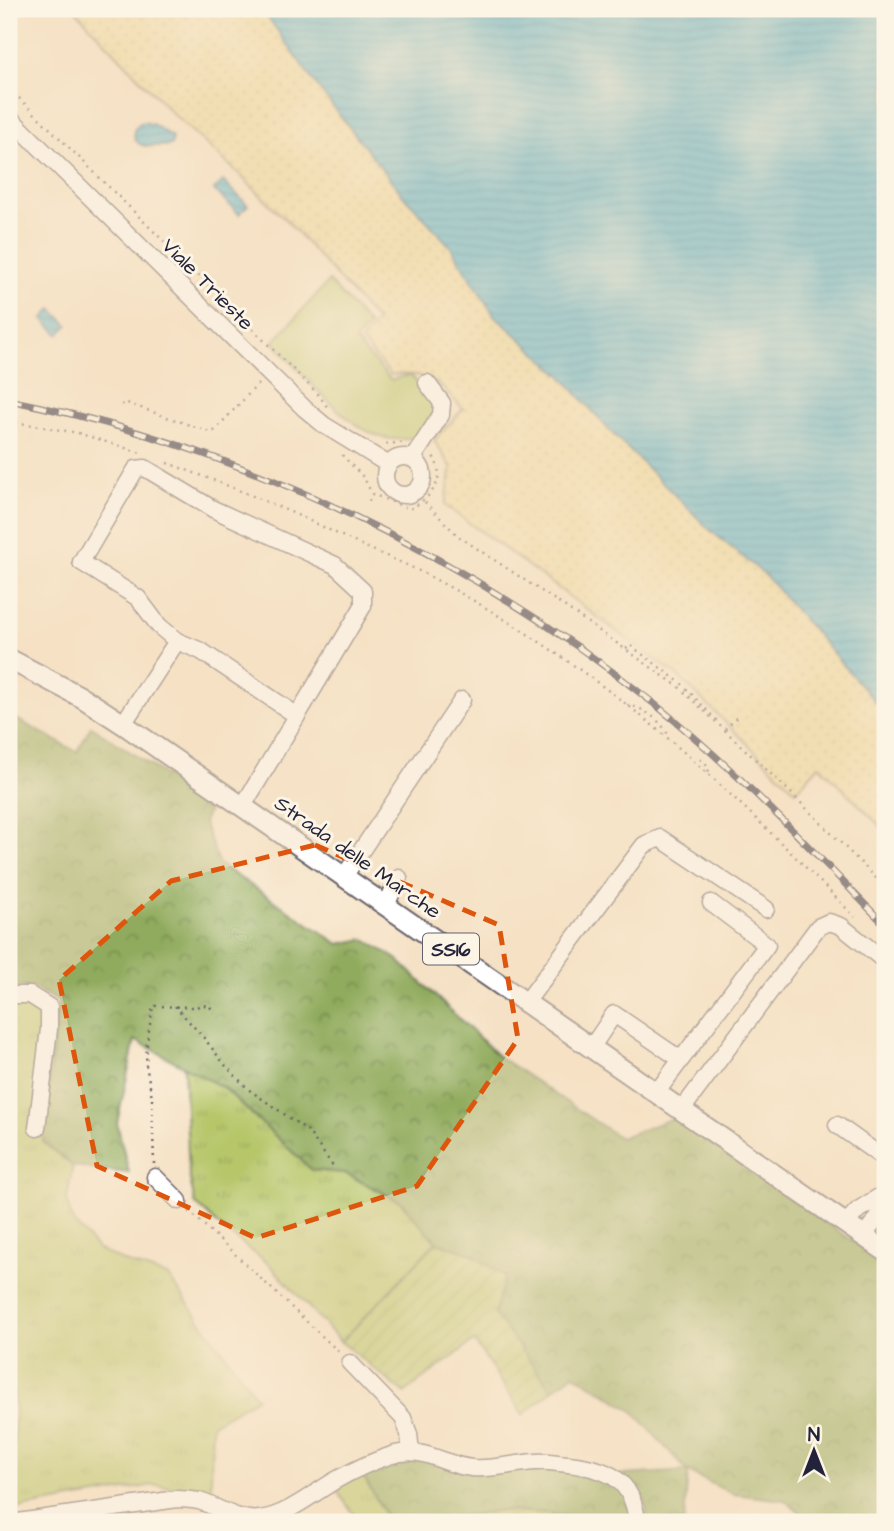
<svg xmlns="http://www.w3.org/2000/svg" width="894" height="1531" font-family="'Architects Daughter',sans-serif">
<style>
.grass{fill:url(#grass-tufts);stroke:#6c7452;stroke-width:2}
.forest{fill:url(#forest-crowns);stroke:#59664c;stroke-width:2}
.sand{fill:url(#sand-dots);stroke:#887e6c;stroke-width:2}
.garden{fill:url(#garden-furrows);stroke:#6c7452;stroke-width:2}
.pitch{fill:#b6c669;stroke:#6c7452;stroke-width:2}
.water{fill:url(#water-rules);stroke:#3a6a86;stroke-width:2}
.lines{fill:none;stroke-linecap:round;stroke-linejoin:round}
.minor-casing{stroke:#6c656b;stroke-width:19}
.major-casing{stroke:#6c656b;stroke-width:23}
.path{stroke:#6c656b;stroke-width:2.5;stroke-dasharray:2 5;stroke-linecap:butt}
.minor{stroke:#fff;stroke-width:16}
.major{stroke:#fff;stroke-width:19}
.rail-casing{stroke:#22223b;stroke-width:7}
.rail{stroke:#fcf5e5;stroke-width:4.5;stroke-dasharray:13;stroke-linecap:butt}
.marked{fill:none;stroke:#de560e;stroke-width:5;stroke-dasharray:14 9;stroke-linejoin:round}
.labels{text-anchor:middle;stroke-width:6;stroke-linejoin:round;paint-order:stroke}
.shield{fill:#fcf5e5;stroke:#63616e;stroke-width:2}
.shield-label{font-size:19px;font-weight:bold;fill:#22223b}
.street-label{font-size:21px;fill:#22223b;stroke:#fcf5e5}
</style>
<defs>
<pattern id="grass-tufts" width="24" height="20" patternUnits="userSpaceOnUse" patternTransform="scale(1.75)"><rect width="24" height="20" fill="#b6c669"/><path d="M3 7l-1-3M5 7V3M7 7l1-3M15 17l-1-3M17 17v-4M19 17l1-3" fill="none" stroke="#9caa5c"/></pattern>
<pattern id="forest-crowns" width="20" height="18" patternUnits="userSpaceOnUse" patternTransform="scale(1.75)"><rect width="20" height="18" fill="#90ab5d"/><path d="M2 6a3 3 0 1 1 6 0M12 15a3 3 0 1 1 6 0" fill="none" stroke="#758b4e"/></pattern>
<pattern id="sand-dots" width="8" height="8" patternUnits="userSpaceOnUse" patternTransform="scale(1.75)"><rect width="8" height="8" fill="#eeda9e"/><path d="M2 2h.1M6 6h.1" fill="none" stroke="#ccbb89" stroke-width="1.8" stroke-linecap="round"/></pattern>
<pattern id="garden-furrows" width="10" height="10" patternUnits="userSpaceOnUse" patternTransform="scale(1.75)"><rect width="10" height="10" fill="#b6c669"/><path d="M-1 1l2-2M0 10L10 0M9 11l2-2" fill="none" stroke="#9caa5c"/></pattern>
<pattern id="water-rules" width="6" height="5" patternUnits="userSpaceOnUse" patternTransform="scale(1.75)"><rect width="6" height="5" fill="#52b3d1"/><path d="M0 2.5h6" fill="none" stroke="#4491ab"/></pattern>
</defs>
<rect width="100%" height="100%" fill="#fcf5e5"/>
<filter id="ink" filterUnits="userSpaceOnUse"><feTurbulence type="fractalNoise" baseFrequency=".0143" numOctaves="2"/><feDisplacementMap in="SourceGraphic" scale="14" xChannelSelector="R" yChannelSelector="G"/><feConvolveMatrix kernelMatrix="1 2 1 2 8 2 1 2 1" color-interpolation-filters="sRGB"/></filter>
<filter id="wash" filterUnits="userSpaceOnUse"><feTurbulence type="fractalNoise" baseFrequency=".00686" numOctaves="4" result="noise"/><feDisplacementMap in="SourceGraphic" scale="28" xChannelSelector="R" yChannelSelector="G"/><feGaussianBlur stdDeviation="1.57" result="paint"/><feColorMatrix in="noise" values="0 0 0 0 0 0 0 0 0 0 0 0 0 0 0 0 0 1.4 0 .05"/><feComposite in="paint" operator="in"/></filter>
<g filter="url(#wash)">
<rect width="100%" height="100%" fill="#f5e1c5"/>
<path class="grass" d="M9,999C25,1002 40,1010 57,1010L43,1142L73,1166L67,1199L72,1220L97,1249L125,1262L168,1276L257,1398L212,1424L211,1493L154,1485L9,1510C9,1462 22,1416 9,1369Z
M184,1066L224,1088L312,1170L345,1173L401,1202L436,1242L341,1342L270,1265L218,1225L195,1203L189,1175Z
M362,1474L389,1521L477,1515L500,1510L563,1514L577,1518L579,1522H359L335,1488Z"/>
<path class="forest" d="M9,715L77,752L91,726L212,806L203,821L219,864L339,944L364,939L397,959L498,1056L620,1138L673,1118L885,1263V1522H811L784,1500L733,1494L688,1472L684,1522H647L645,1500L623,1475L687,1471L633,1411L574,1374L552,1390L494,1314L472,1254L436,1242L401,1202L345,1173L312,1170L224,1088L135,1040L117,1123L129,1173L73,1166L43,1142L58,1001L34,988L9,986Z
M419,1456L523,1467L579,1469L613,1480L629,1498L633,1522H579L577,1518L563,1514L500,1510L477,1515L389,1521L362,1474L395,1460Z"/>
<path class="sand" d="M74,9H262L316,85L402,194L451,247L494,315L561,375L610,431L710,530L765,575L885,713V828L884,830L819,765L796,791L679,677L445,505L452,468L434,440L463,409C439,383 429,371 391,375L361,341L377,321L286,220L237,172L173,114Z"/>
<path class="garden" d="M436,1242L472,1254L505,1277L494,1314L552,1390L523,1415L474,1341L404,1393L341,1342Z"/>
<path class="pitch" d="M329,281L369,325L355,341L391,380L411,375L433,403L434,413L418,437C408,439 395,440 385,438C347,430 299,370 273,342Z"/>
<path class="water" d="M262,9H885V713L765,575L710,530L610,431L561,375L494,315L451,247L402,194L316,85Z
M145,122L154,125L172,137V144L169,146C155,145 132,152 134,130L140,123Z
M223,181L248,205L239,214L214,190Z
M52,309L68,325L59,335L43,319Z"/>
</g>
<g filter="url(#ink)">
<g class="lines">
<defs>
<path id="minor" d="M9,117L305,409L324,425L389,465
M385 476a19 19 0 1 1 38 0a19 19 0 1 1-38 0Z
M413,458L441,415L442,403L427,383
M123,724L177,641
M243,806L363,606V591L335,565L213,509L145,468L136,469L81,562L138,598L159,626L177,641L201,651L296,715
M345,875L462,700
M386,905L399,878
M9,995H30L49,1007V1029L37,1128
M527,1001L644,845L660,838L766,909
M591,1048L614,1014L680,1059
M656,1093L767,945L711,903
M681,1111L818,927L829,922L841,926L885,961
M837,1125L885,1159
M155,1177L179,1201
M846,1223L858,1210L885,1193
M863,1236L876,1220L885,1198
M350,1363L403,1418L409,1434L411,1452
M18,1522L177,1499C184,1499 192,1500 199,1501C219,1507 238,1522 260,1519C288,1515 312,1494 336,1480C352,1471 371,1462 389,1456C425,1444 440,1465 472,1468C492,1470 515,1463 536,1462C546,1461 557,1463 568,1464C607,1468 633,1479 637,1522"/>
<path id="major" d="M9,659L83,698L123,724L885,1251"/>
</defs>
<use href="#minor" class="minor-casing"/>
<use href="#major" class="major-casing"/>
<path class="path" d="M9,88L318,394L328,408
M9,98L14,103
M122,405L124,402L207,431H214L259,383
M9,421L78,433L141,453
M386,444L407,442
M342,455L364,478L372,494L410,509C430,498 448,480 433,456
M167,463C229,485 289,510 348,539C373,551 400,561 425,574C497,611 566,658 630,707C710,771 783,844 855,917
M415,492L458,536L564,606L679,687L789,791L885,887
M369,501L372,494
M626,649L630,645L682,684L720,724
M627,705C642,706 665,723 669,738
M725,729L739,715
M700,759L707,765L709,773
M175,1006L204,1038L225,1065L248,1089L307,1130L333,1166
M154,1164L152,1097L146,1065L147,1042L153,1006L192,1007L208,1005L215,1012
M189,1211L340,1353"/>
<use href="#minor" class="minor"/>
<use href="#major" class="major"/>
<defs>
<path id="rail" d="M9,400C245,448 469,556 657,706C739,772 812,850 885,925"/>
</defs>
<use href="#rail" class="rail-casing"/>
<use href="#rail" class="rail"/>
</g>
</g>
<path d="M0 0H894V1531H0ZM315,845L499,925L518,1039L417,1186L256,1238L97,1166L59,980L171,881Z" fill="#f5e1c5" fill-opacity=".55" fill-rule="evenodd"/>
<path class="marked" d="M315,845L499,925L518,1039L417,1186L256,1238L97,1166L59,980L171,881Z"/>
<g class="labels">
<rect class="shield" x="423" y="933.5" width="56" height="31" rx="5"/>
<g class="shield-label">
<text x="451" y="956">SS16</text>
</g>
<g class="street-label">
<text transform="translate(208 284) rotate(45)" y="7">Viale Trieste</text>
<text transform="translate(358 857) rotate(35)" y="7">Strada delle Marche</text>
</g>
</g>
<rect width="894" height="1531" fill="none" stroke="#fcf5e5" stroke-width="35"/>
<g transform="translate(814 1451)" stroke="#fcf5e5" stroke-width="5" paint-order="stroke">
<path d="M0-5L12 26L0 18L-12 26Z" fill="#22223b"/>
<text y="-10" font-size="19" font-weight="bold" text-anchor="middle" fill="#22223b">N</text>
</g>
</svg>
